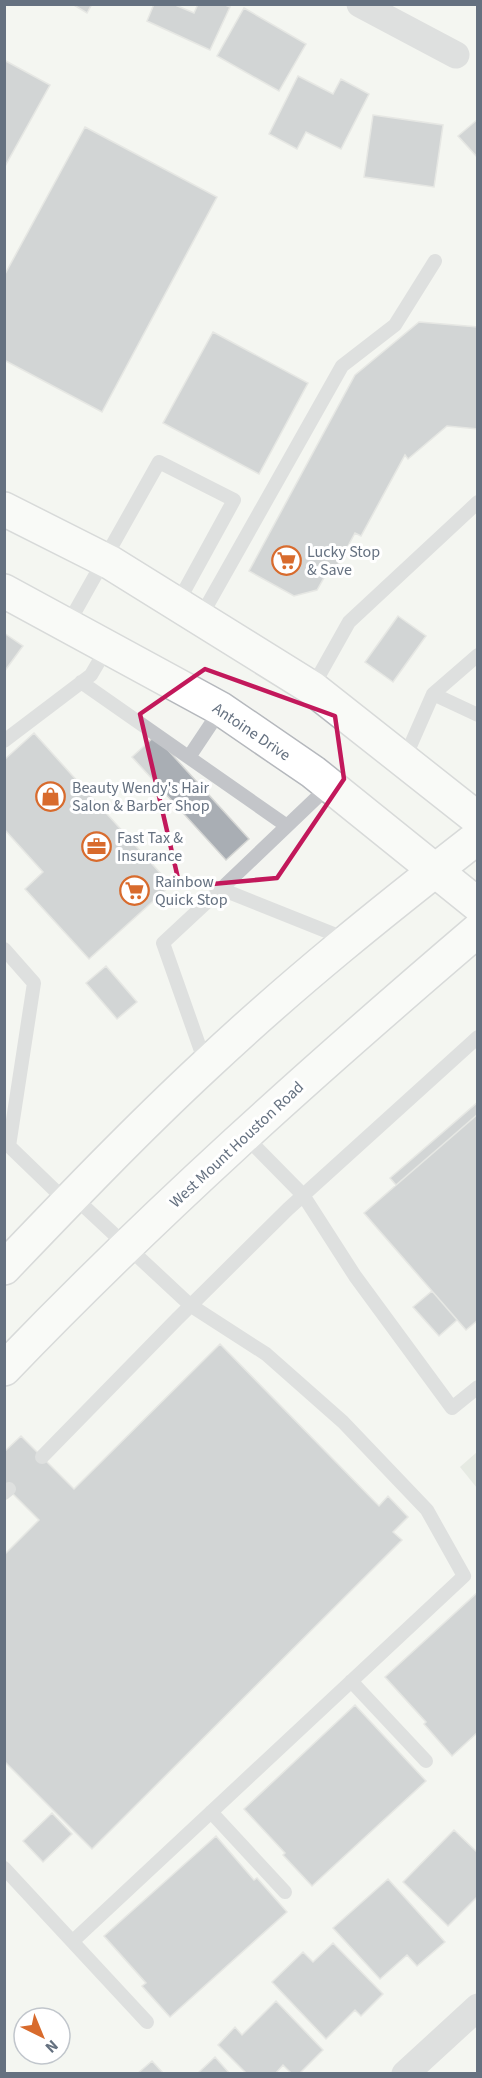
<svg xmlns="http://www.w3.org/2000/svg" width="482" height="2078" font-family="'Source Sans 3',sans-serif">
<style>
.green{fill:#d5dbd2}
.building{fill:#a9aeb4;stroke:#d5d6d4;stroke-width:1.5}
.lines{fill:none;stroke-linecap:round;stroke-linejoin:round}
.secondary-casing{stroke:#b5b8bd;stroke-width:36}
.service{stroke:#c3c5c9;stroke-width:14}
.minor{stroke:#c3c5c9;stroke-width:27}
.secondary{stroke:#fff;stroke-width:33}
.marked{fill:none;stroke:#c2185b;stroke-width:4.5;stroke-linejoin:round}
.labels{text-anchor:middle;stroke-width:6;stroke-linejoin:round;paint-order:stroke}
.poi-label{font-size:16px;fill:#657180;stroke:#fff;text-anchor:start}
.street-label{font-size:16px;fill:#657180;stroke:#fff}
</style>
<rect width="100%" height="100%" fill="#f4f5f1"/>
<path class="green" d="M477,1452V1488L460,1467Z"/>
<path class="building" d="M72,4H92L87,13Z
M154,4H173L194,13L198,4H223L230,7L210,50L147,21Z
M244,8L306,44L279,91L217,56Z
M4,60L50,85L4,168Z
M298,76L333,94L341,79L369,94L341,149L306,132L297,149L269,134Z
M373,115L443,125L434,187L364,177Z
M478,119V158L458,136Z
M85,127L217,197L102,412L4,360V276Z
M419,322L478,327V429L447,426L408,459L405,455L361,536L355,533L334,572L329,569L317,590L294,596L249,571L355,375Z
M213,332L308,383L259,474L163,423Z
M398,616L426,636L393,682L365,662Z
M4,633L23,646L4,672Z
M34,733L171,885L89,959L25,889L43,872L4,829V760Z
M155,736L249,839L226,860L132,757Z
M106,966L137,1002L117,1019L86,983Z
M478,1102V1114L396,1185L390,1178Z
M478,1114V1320L466,1330L364,1213Z
M432,1291L457,1320L439,1336L413,1307Z
M220,1344L379,1506L388,1496L408,1517L393,1532L402,1540L92,1849L4,1761V1555L39,1520L4,1485V1452L21,1436L74,1489Z
M478,1592V1732L452,1756L424,1724L426,1722L385,1677Z
M355,1705L426,1781L312,1886L283,1855L285,1853L244,1809Z
M52,1813L72,1834L43,1862L23,1841Z
M454,1830L478,1853V1896L448,1926L403,1882Z
M216,1836L254,1880L257,1878L287,1912L170,2017L142,1986L146,1983L104,1936Z
M388,1879L445,1942L417,1966L407,1955L380,1979L333,1928Z
M333,1943L383,1994L361,2016L355,2010L326,2039L272,1982L303,1952L313,1962Z
M276,2001L323,2050L299,2074H292L283,2065L275,2074H247L218,2045L235,2027L242,2035Z
M215,2057L230,2074H197Z
M152,2061L164,2074H137Z"/>
<g class="lines">
<defs>
<path id="secondary" d="M4,509L111,563L312,688L478,819
M4,591L221,709L313,772L478,905
M4,1268C70,1199 136,1130 206,1065C292,984 384,910 478,837
M4,1369C154,1213 314,1070 478,930"/>
</defs>
<use href="#secondary" class="secondary-casing"/>
<path class="service" d="M200,618L342,366L395,325L435,261
M68,624L159,462L234,500L177,604
M81,682L287,826
M312,688L349,622L478,502
M433,694L478,655
M4,741L91,675L108,646
M189,757L221,709
M404,760L433,694L478,715
M221,889L330,785
M4,949L34,983L9,1146L67,1202
M206,1065L163,943L221,889L346,939
M244,1135L303,1195L355,1276L452,1408L478,1387
M73,1196L190,1305L266,1354L343,1422L427,1510L464,1576L73,1941
M42,1457L177,1319L288,1209L478,1037
M4,1493L9,1489
M351,1681L426,1761
M211,1812L285,1892
M4,1868L147,2022"/>
<path class="minor" d="M360,4L456,55
M405,2074L478,2007"/>
<use href="#secondary" class="secondary"/>
</g>
<path d="M0 0H482V2078H0ZM205,669L335,716L344,779L277,878L180,887L140,714Z" fill="#f4f5f1" fill-opacity=".55" fill-rule="evenodd"/>
<path class="marked" d="M205,669L335,716L344,779L277,878L180,887L140,714Z"/>
<defs>
<symbol id="supermarket-ring" viewBox="-11 -11 22 22"><circle r="9.5" fill="#fff" stroke="#d86b2d" stroke-width="1.5"/><path d="M-6-5.5h2.5l.6 2H6L4.5 2H-2.5L-4.4-4H-6ZM-1.5 3.2a1.3 1.3 0 1 0 .1 0ZM3 3.2a1.3 1.3 0 1 0 .1 0Z" fill="#d86b2d"/></symbol>
<symbol id="shop-ring" viewBox="-11 -11 22 22"><circle r="9.5" fill="#fff" stroke="#d86b2d" stroke-width="1.5"/><path d="M-5-2.5h2.3a2.7 3.5 0 0 1 5.4 0H5L5.5 6h-11ZM-1.5-2.5h3a1.5 2.3 0 0 0-3 0Z" fill="#d86b2d"/></symbol>
<symbol id="office-ring" viewBox="-11 -11 22 22"><circle r="9.5" fill="#fff" stroke="#d86b2d" stroke-width="1.5"/><path d="M-6-3h4V-5.5h4V-3h4V5H-6ZM-1-4.5V-3h2v-1.5ZM-6 0V1H6V0Z" fill="#d86b2d"/></symbol>
</defs>
<g fill-rule="evenodd">
<use href="#supermarket-ring" x="270" y="544" width="33" height="33"/>
<use href="#shop-ring" x="34" y="780" width="33" height="33"/>
<use href="#office-ring" x="80" y="830" width="33" height="33"/>
<use href="#supermarket-ring" x="118" y="874" width="33" height="33"/>
</g>
<g class="labels">
<g class="poi-label">
<text x="307" y="557">Lucky Stop<tspan x="307" dy="18">&amp; Save</tspan></text>
<text x="72" y="793">Beauty Wendy's Hair<tspan x="72" dy="18">Salon &amp; Barber Shop</tspan></text>
<text x="117" y="843">Fast Tax &amp;<tspan x="117" dy="18">Insurance</tspan></text>
<text x="155" y="887">Rainbow<tspan x="155" dy="18">Quick Stop</tspan></text>
</g>
<g class="street-label">
<text transform="translate(252 731) rotate(34)" y="6">Antoine Drive</text>
<text transform="translate(236 1144) rotate(-43)" y="6">West Mount Houston Road</text>
</g>
</g>
<rect width="482" height="2078" fill="none" stroke="#657180" stroke-width="12"/>
<g transform="translate(42 2036) rotate(137)"><circle r="28" fill="#ffffff" stroke="#c1c6cc" stroke-width="1.5"/>
<path d="M0-4.5L10 22L0 15L-10 22Z" fill="#d86b2d"/>
<text y="-9" font-size="16" font-weight="bold" text-anchor="middle" fill="#657180">N</text>
</g>
</svg>
